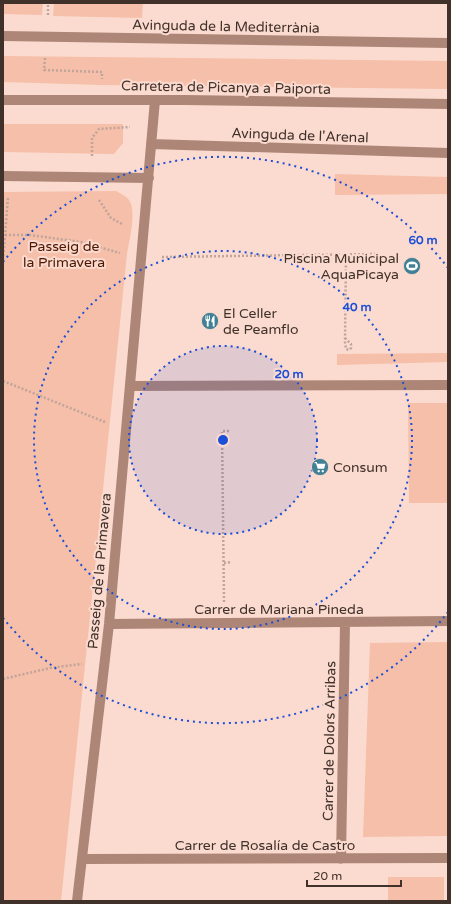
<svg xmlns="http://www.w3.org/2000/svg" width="451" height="904" font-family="'Varela Round',sans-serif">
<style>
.green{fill:#f6bfa9}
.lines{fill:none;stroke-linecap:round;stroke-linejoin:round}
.path{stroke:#bfa49a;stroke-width:2.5;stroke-dasharray:2 2;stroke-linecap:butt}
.minor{stroke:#ae8677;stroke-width:10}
.ring{fill:none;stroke:#1d4ed8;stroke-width:2;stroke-dasharray:2 4}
.labels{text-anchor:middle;stroke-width:4;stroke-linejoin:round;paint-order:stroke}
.street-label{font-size:14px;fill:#40312b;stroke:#fbdbcf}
.park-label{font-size:14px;fill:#4d1700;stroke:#fbdbcf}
.poi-label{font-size:14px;fill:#40312b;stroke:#fbdbcf;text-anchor:start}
.centre{fill:#1d4ed8;stroke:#fbdbcf;stroke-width:2}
.ring-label{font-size:12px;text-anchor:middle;font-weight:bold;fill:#1d4ed8;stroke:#fbdbcf;stroke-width:4;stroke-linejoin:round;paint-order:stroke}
</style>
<rect width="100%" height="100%" fill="#fbdbcf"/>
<path class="green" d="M3,3H43L42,15L3,14Z
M54,3H143L142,18L53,16Z
M3,56L448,61V89L101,85L3,82Z
M3,124H123V143L114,154L3,152Z
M335,174L448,177V194L335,195Z
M116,191C121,194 126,196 129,200C137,211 129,241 127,254L61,901H3V192Z
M448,353V362L337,365V354Z
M408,403H448V503H409Z
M448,642V836L363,837L370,643Z
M388,877H444V901H388Z"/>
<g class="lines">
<path class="path" d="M48,15V3
M45,58L44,70L102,72V79
M92,156V138L99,129L130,127
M99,200L111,218L122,224
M5,235H30L81,242L120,253
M162,257L375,254
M3,260L8,198
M345,338L351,344V348L349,350L346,349L345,342L346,255
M3,381L105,422
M224,563L232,562
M224,602L222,431H231
M3,679L50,668L82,664"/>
<path class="minor" d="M3,36L448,43
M3,100H184L448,104
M151,144L448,153
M3,176L149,178
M130,386L448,385
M109,624L448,621
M82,859L448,858
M341,859L345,623
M77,901L109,624L155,100"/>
</g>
<circle cx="223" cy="440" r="94" fill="#1d4ed8" fill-opacity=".12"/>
<g class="ring">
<circle cx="223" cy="440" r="94"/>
<circle cx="223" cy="440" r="189"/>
<path d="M448 612A283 283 0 0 1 3 618M3 262A283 283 0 0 1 448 268"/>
</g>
<defs>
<symbol id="stadium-disc" viewBox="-11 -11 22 22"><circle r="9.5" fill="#428095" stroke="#fbdbcf"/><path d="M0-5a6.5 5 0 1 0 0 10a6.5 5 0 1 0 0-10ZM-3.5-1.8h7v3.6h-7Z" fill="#fff"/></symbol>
<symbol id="restaurant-disc" viewBox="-11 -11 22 22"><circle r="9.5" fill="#428095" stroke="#fbdbcf"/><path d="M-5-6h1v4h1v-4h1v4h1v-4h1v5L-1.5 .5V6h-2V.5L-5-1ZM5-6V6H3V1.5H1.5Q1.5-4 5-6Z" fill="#fff"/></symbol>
<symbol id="supermarket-disc" viewBox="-11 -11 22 22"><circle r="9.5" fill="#428095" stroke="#fbdbcf"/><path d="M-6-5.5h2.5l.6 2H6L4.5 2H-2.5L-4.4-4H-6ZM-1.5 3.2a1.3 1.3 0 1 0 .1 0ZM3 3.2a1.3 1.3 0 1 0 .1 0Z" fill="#fff"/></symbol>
</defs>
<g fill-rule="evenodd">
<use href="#stadium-disc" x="402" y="256" width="20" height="20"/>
<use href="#restaurant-disc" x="200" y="311" width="20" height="20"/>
<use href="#supermarket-disc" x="310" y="457" width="20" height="20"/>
</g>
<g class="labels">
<g class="street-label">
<text transform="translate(226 26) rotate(1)" y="5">Avinguda de la Mediterrània</text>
<text transform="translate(226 87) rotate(1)" y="5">Carretera de Picanya a Paiporta</text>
<text transform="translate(300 135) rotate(2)" y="5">Avinguda de l'Arenal</text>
<text transform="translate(99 571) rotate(-85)" y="5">Passeig de la Primavera</text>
<text x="279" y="614">Carrer de Mariana Pineda</text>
<text transform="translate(329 741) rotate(-89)" y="5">Carrer de Dolors Arribas</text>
<text x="265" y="850">Carrer de Rosalía de Castro</text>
</g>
<g class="park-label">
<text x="64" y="251">Passeig de<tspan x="64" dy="16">la Primavera</tspan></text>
</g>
<g class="poi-label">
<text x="399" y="263" text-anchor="end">Piscina Municipal<tspan x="399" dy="16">AquaPicaya</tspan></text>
<text x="223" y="318">El Celler<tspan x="223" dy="16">de Peamflo</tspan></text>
<text x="333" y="472">Consum</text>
</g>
</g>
<circle cx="223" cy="440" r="6" class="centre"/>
<g class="ring-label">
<text x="423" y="244">60 m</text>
<text x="357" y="311">40 m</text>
<text x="289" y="378">20 m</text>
</g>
<rect width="451" height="904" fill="none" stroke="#40312b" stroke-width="8"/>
<path d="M307 880v6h94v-6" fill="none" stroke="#40312b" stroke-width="2"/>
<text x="313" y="880" font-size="12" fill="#40312b" stroke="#fbdbcf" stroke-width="3" paint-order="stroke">20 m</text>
</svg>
